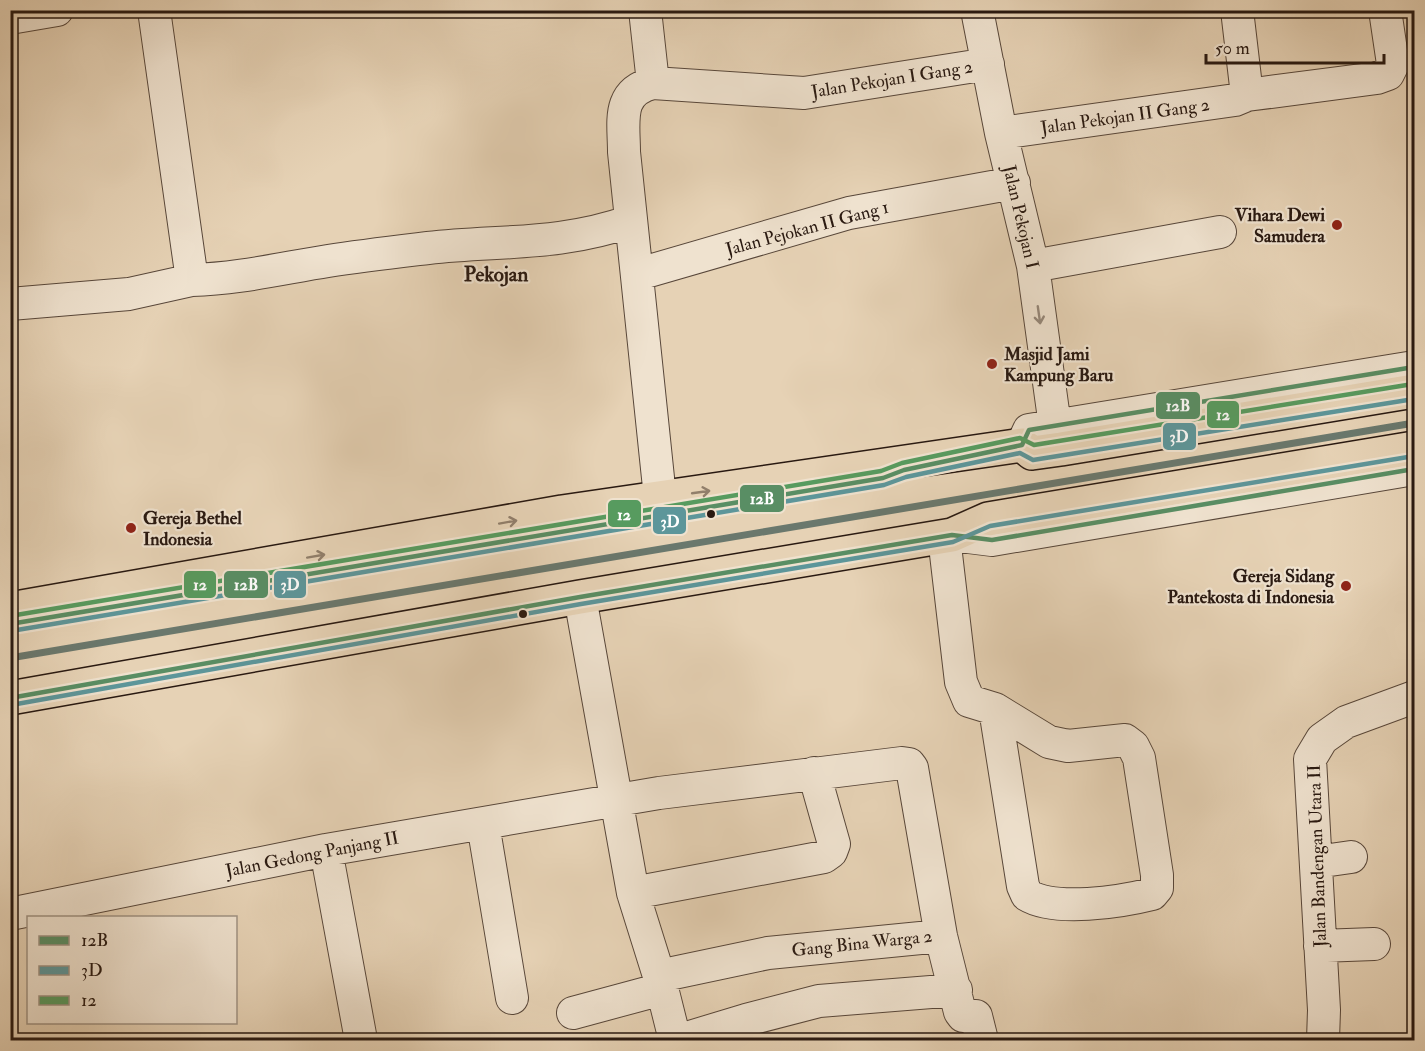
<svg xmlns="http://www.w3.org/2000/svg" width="1425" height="1051" font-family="'IM FELL Double Pica',serif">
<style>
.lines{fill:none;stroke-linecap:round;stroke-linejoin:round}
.stream{stroke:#6a786d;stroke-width:7}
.minor-casing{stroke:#58473a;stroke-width:34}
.major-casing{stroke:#291911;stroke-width:36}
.minor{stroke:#efe2cf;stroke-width:32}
.major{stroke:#e6d2b5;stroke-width:33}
.bus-1-casing{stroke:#efe2cf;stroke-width:9}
.bus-2-casing{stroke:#efe2cf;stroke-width:9}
.bus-3-casing{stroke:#efe2cf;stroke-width:9}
.bus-1{stroke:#598e64;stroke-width:4.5}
.bus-2{stroke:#5d969a;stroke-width:4.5}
.bus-3{stroke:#579b5f;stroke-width:4.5}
.oneway{stroke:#96887a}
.oneway2{stroke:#917f6b}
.poi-dot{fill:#8f2418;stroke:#efe2cf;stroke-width:2}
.bus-dot{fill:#291911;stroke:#efe2cf;stroke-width:2}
.labels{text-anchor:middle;stroke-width:4.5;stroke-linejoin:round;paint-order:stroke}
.street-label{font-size:18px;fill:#291911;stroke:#efe2cf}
.poi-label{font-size:18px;font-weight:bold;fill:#291911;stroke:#efe2cf;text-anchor:end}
.quarter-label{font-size:21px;font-weight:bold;fill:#291911;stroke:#efe2cf}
.line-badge{stroke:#efe2cf;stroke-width:2}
.badge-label{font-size:16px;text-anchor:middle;font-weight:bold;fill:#fff}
</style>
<rect width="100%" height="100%" fill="#e6d2b5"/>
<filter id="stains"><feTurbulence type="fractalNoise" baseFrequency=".00333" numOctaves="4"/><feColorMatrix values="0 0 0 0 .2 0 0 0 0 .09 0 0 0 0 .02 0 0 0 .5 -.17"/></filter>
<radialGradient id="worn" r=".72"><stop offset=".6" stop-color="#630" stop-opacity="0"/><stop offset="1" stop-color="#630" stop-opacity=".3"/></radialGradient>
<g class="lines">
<path class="stream" d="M10,658L1414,423"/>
<defs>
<path id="minor" d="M154,10L192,280C238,279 283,268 328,261C361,256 395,252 428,248C501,240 560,246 631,221
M645,10L653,83L804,93L988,64
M977,10L1001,133L1033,266L1055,426
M10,18L57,10
M653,83C616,92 624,122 624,152L660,497
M1247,95L1377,78L1388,74L1393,64L1385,10
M1001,133L1235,100L1247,95L1237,10
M1033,266L1220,232
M639,274L849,213L1014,183
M10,304L129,294L192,280
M1022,445L1029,430L1414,367
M952,535L992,540L1414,469
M944,537L961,682L969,701L995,709L1049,742L1068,746L1125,740L1133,746L1139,758L1157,875V888L1152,894C1120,902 1055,912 1027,895L1023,886L995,709
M580,597L633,893L659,976L675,1040
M483,824L512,998
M326,850L361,1040
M1316,862L1351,857
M633,893L824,857L831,852L834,844L814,773
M10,914L326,850L659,793L902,763L909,764L912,768L941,936L960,1012L963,1016H976L982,1040
M1320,946L1374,944
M659,976L768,953L941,936
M573,1013L662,989
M680,1040L746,1020L819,1001L956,990
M1323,1040L1324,1010L1310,759L1322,739L1346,722L1414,697"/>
<path id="major" d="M10,609L562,512L1022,445L1032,453L1061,449L1414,391
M10,698L580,597L952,535L988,519L1414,448"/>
</defs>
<use href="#minor" class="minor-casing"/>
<use href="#major" class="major-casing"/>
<use href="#minor" class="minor"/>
<use href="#major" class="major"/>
<defs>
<path id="bus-1" d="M10,624L883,478L904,470L1022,445L1029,430L1414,367
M10,698L580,597L952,535L992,540L1414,469"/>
<path id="bus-2" d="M11,631L884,485L906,477L1020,453L1033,460L1414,399
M11,705L581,604L953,542L990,526L1414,456"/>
<path id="bus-3" d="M10,616L881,471L902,463L1020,438L1034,445L1413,384"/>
</defs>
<use href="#bus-1" class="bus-1-casing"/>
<use href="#bus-2" class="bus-2-casing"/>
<use href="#bus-3" class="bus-3-casing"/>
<use href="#bus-1" class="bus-1"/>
<use href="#bus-2" class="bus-2"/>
<use href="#bus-3" class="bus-3"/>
</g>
<defs><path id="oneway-shaft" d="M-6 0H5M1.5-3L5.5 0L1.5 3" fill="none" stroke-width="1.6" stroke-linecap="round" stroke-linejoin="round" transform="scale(1.5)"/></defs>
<use class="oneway" href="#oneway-shaft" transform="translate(1039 315) rotate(82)"/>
<g class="oneway2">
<use href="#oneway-shaft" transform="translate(701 492) rotate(-8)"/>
<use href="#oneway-shaft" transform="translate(508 522) rotate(-10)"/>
<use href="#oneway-shaft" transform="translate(316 556) rotate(-10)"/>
</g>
<g class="poi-dot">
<circle cx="1337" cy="225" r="6"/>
<circle cx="992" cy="364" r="6"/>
<circle cx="131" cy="528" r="6"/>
<circle cx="1346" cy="586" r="6"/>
</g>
<g class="bus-dot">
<circle cx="711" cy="514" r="5"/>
<circle cx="523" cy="614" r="5"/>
</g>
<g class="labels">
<g class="street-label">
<text transform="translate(892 79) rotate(-9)" y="6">Jalan Pekojan I Gang 2</text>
<text transform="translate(1125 116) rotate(-8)" y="6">Jalan Pekojan II Gang 2</text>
<text transform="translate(1021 217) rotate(77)" y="6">Jalan Pekojan I</text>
<text transform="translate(807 228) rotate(-15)" y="6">Jalan Pejokan II Gang 1</text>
<text transform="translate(312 854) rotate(-11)" y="6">Jalan Gedong Panjang II</text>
<text transform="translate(1317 856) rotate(-92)" y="6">Jalan Bandengan Utara II</text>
<text transform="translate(862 943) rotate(-6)" y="6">Gang Bina Warga 2</text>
</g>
<g class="poi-label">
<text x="1325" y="221">Vihara Dewi<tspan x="1325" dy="21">Samudera</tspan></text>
<text x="1004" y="360" text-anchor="start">Masjid Jami<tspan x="1004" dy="21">Kampung Baru</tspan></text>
<text x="143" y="524" text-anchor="start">Gereja Bethel<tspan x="143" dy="21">Indonesia</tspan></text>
<text x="1334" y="582">Gereja Sidang<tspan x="1334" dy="21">Pantekosta di Indonesia</tspan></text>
</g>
<g class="quarter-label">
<text x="496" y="281">Pekojan</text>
</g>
</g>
<g class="line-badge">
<rect x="1155" y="391" width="46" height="29" rx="6" fill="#598e64"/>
<rect x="1206" y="400" width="34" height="29" rx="6" fill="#579b5f"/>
<rect x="1162" y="422" width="35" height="29" rx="6" fill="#5d969a"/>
<rect x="739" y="484" width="46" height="29" rx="6" fill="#598e64"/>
<rect x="607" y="499" width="35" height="29" rx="6" fill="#579b5f"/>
<rect x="652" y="506" width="35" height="29" rx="6" fill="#5d969a"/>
<rect x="183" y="570" width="34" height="29" rx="6" fill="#579b5f"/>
<rect x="273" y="570" width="34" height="29" rx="6" fill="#5d969a"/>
<rect x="223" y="570" width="46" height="29" rx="6" fill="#598e64"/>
</g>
<g class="badge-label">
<text x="1178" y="411">12B</text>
<text x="1223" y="420">12</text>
<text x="1179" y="442">3D</text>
<text x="762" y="504">12B</text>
<text x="624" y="520">12</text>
<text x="670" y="527">3D</text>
<text x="200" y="590">12</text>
<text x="290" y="590">3D</text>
<text x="246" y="590">12B</text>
</g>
<rect width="1425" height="1051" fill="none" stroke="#e6d2b5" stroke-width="36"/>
<rect x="12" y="12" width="1401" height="1027" fill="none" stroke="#291911" stroke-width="3"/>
<rect x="18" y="18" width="1389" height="1015" fill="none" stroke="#291911" stroke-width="1.5"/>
<rect x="27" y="916" width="210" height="108" fill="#efe2cf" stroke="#a09283" stroke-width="1.5"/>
<rect x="39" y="936" width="30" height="9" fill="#598e64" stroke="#a09283" stroke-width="1.5"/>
<text x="81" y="946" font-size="18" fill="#291911">12B</text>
<rect x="39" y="966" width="30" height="9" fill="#5d969a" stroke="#a09283" stroke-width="1.5"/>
<text x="81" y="976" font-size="18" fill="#291911">3D</text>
<rect x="39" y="996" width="30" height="9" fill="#579b5f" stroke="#a09283" stroke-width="1.5"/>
<text x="81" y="1006" font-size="18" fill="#291911">12</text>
<path d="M1206 54v9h178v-9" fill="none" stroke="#291911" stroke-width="3"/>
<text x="1215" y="54" font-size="18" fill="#291911" stroke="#efe2cf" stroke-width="4.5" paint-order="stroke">50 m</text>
<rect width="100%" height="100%" filter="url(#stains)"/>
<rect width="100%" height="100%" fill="url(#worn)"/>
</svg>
